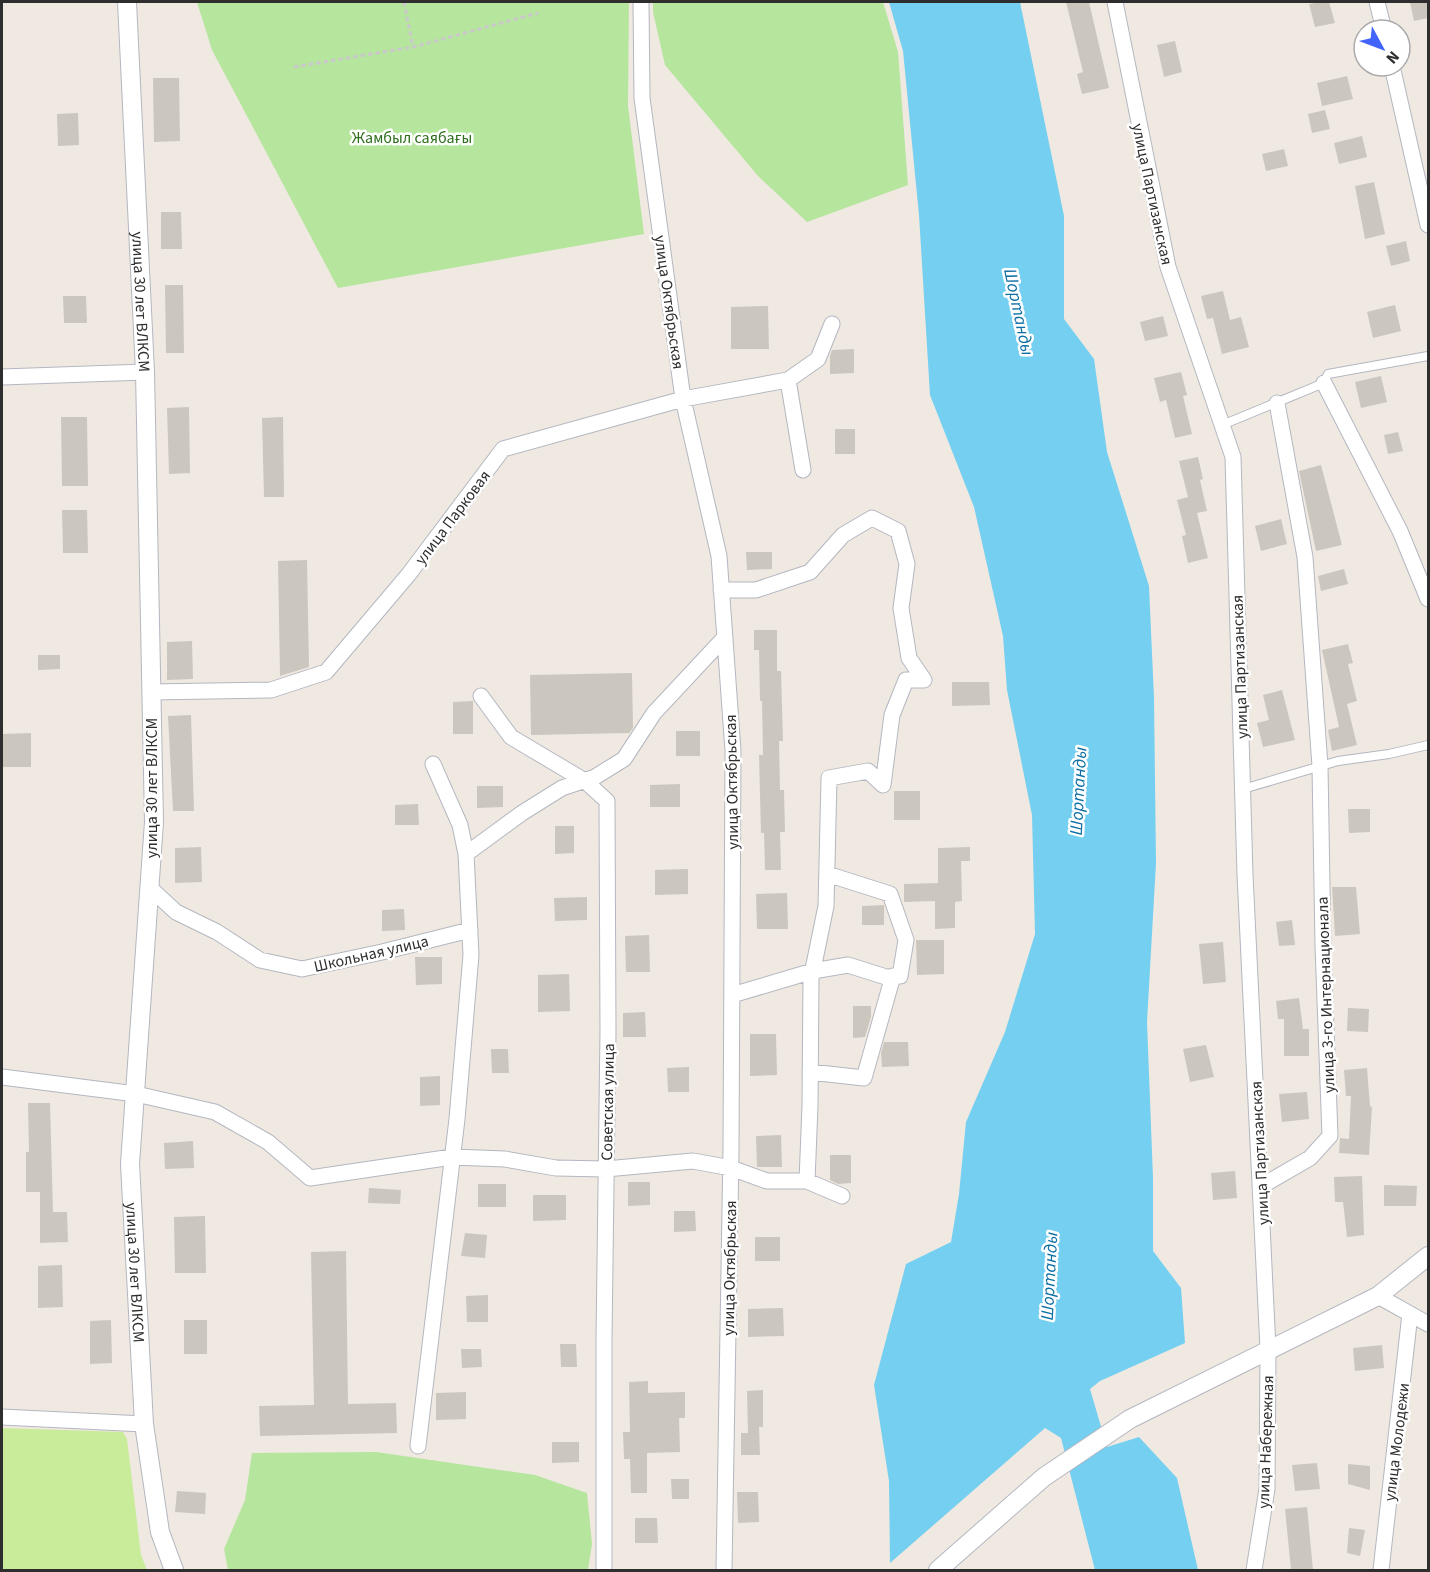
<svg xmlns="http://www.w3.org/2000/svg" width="1430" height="1572" font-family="'Source Sans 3',sans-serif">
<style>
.green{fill:#b6e59e}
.pitch{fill:#c9ec9a}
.water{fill:#75cff0}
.building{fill:#cbc7bf}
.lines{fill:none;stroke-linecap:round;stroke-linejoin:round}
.service-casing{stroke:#b4b7c1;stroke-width:10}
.minor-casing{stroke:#b4b7c1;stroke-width:17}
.tertiary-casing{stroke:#b4b7c1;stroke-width:20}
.path{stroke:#c9c9c9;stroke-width:3;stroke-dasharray:4.5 3;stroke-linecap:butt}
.service{stroke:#fff;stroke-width:8}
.minor{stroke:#fff;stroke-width:15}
.tertiary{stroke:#fff;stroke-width:18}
.labels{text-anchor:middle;stroke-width:5;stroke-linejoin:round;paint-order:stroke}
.park-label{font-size:16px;fill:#2c6e1b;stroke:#fff}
.street-label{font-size:16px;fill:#2e2e2e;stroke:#fff}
.water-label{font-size:18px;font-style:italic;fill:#0d6fa3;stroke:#fff}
</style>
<rect width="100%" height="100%" fill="#efe9e1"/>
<path class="green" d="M197,2H629L628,106L644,234L338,288L212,50Z
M653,2H883L898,52L908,185L807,222L758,176L665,65L653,12Z
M376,1452L535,1475L587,1493L592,1544L588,1570H228L224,1549L245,1500L252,1453Z"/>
<path class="pitch" d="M2,1428L123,1432L127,1439L141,1555L147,1570H2Z"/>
<path class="water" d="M889,2H1020L1064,216V319L1094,359L1107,452L1149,586L1154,698L1156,863L1147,1022L1153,1178V1251L1181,1288L1185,1343L1100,1381L1090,1389L1107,1447L1139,1437L1177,1478L1198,1570H1095L1061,1438L1045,1428L890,1563L889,1481L874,1385L906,1264L951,1242L959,1194L966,1122L1005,1032L1035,934L1032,815L1007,690L1003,636L974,507L930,395L919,215L903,51Z"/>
<path class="building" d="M1066,2H1089L1109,88L1082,94L1077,74L1083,72Z
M1322,2H1329L1335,23L1315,27L1309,4Z
M1410,2H1428V18L1414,21Z
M1175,41L1182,72L1164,77L1157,45Z
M1347,76L1353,99L1322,106L1317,83Z
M153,78H179L180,141L154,142Z
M1325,110L1330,129L1312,133L1308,114Z
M78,113L79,145L58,146L57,114Z
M1362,136L1367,157L1339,164L1334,143Z
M1284,149L1288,166L1266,171L1262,154Z
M1374,182L1385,234L1365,239L1355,186Z
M161,212H181L182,249H161Z
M1406,241L1410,261L1391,266L1386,246Z
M165,285H183L184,353H166Z
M1223,291L1230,320L1241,317L1249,347L1222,354L1213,318L1207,319L1201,296Z
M63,296H86L87,323H64Z
M1395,305L1401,331L1373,338L1367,312Z
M768,306L769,349H731V307Z
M1163,316L1168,336L1145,341L1140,322Z
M854,349V373L830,374V356L832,350Z
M1181,372L1187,395L1183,396L1192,434L1175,438L1166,400L1160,402L1154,378Z
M1381,376L1387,402L1361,408L1355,382Z
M189,407L190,473L169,474L167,408Z
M61,417H87L88,486H62Z
M283,417L284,497H264L262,418Z
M835,429H855V454H835Z
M1398,432L1403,451L1388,454L1384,435Z
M1198,457L1203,479L1200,480L1207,511L1197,513L1208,558L1188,563L1182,536L1186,535L1177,500L1188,497L1179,461Z
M1321,465L1342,545L1316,551L1299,471Z
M62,510H87L88,553H63Z
M1281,519L1287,544L1261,551L1255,526Z
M746,552H772V569L747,570Z
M307,560L309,667L280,676L278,561Z
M1344,569L1348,584L1321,591L1318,576Z
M754,630H777V671H781L783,741H779L780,790H784L785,832H780L781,870H765L764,833H761L759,755H763L762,701H760L759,650H754Z
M192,641L193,679L167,680V642Z
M1348,644L1353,663L1348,664L1357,701L1347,704L1357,745L1332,751L1328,730L1339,727L1322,650Z
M38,655H60V669L38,670Z
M632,673L633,728L629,733L531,735L530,675Z
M952,682H989L990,705L952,706Z
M1282,690L1295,740L1263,747L1257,723L1269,720L1263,695Z
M473,701V734H453V702Z
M191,715L194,811H173L168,716Z
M676,731H700V756H676Z
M31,733V767H2V734Z
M680,784V807H650V785Z
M477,786H503V807L477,808Z
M894,791H920V820H894Z
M418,804L419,825H395V805Z
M1348,809H1370V832L1349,833Z
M555,826H574V853L555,854Z
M201,847L202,882L175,883V848Z
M970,847V861H961L962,901L955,902V928L935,929V901L904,902V884L938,883V848Z
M688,869V894L655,895V870Z
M1332,887H1356L1360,934L1335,936Z
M787,893L788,929H757L756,894Z
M587,897V920L555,921L554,898Z
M884,905V925H862V906Z
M404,909L405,930L382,931V910Z
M1292,920L1295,945L1279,946L1276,922Z
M649,935L650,972H626L625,936Z
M916,940H944V974L917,975Z
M1223,942L1226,982L1203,984L1199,944Z
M415,957H442V984L416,985Z
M569,974L570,1011L538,1012V975Z
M1299,998L1303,1029H1309V1056H1284V1019H1278L1276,1001Z
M853,1006H871V1017L865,1037L853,1038Z
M1348,1008L1369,1009L1368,1032L1347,1031Z
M645,1012L646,1037H623V1013Z
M750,1034H776L777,1075L750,1076Z
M884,1042H908L909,1066L882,1067L881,1053Z
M1206,1045L1214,1077L1190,1082L1183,1049Z
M491,1049H508L509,1073H492Z
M689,1067V1092H668L667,1068Z
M1367,1068L1370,1106L1372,1107L1369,1155L1339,1153L1340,1138L1349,1139L1351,1096H1346L1344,1070Z
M440,1076V1105L420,1106V1077Z
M1307,1092L1309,1119L1282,1122L1279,1094Z
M28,1103H50L53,1212H67L68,1242L40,1243V1192H26V1152H29Z
M781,1135L782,1167H757L756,1136Z
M193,1141L194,1168L165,1169L164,1143Z
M830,1155H851V1183L838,1184L830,1180Z
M1235,1171L1237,1198L1213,1200L1211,1173Z
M1362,1176L1364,1235L1347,1237L1343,1202H1335L1334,1177Z
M628,1182H650V1205L628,1206Z
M478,1184H506V1207H478Z
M1384,1185L1417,1186L1416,1206H1384Z
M369,1188L401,1190L400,1204L368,1203Z
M533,1195H566V1220L533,1221Z
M674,1211H695L696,1231L674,1232Z
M205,1216L206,1273H175L174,1217Z
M465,1233L487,1235L485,1258L461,1256Z
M755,1237H780V1261H755Z
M346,1251L348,1404L396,1403L397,1433L260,1436L259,1406L314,1405L311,1252Z
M62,1265L63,1307L38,1308V1266Z
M488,1295V1322H467L466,1296Z
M783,1308L784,1336L748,1337V1309Z
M111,1320L112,1363L90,1364V1321Z
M184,1320H207V1354H184Z
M560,1344H576L577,1367H561Z
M1382,1345L1384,1368L1355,1371L1353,1348Z
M461,1349H481L482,1367L462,1368Z
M648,1381V1393L685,1392V1418H679L680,1452L647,1453V1493H631L630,1459H624L623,1432H630L629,1382Z
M763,1390V1427H759L760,1455H741V1433H748L747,1391Z
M466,1392V1419L436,1420V1393Z
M552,1442H579V1462L552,1463Z
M1317,1463L1320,1489L1295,1491L1292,1465Z
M1348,1464L1370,1466V1490L1348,1484Z
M671,1479H689V1499H672Z
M177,1491L206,1493L205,1514L175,1512Z
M737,1492H758L759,1522L738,1523Z
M1307,1507L1313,1570H1291L1285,1509Z
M635,1518H657L658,1543H635Z
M1349,1528L1365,1530L1360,1556L1347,1553Z"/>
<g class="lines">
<defs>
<path id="service" d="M1222,425L1324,383L1328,374L1428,356
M1243,789L1338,761L1389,754L1428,745"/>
<path id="minor" d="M641,2L642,98L683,399L719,556L733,751L731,1150L724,1570
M1115,2L1168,267L1233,457L1245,875L1268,1349L1267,1489L1254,1570
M1377,2L1384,30
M1392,66L1428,225
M2,377L145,372
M788,380L803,470
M1324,383L1400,531L1428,599
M721,590H756L810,572L843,535L872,518L898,531L907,564L901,608L909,658L924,680H906L892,715L883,785L868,771L829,778L826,906L811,979L810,1106L807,1181
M151,692L271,690L326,672L409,574L503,449L683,399L788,380L818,359L832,324
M481,696L511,737L585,781L607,801L608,1031L604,1340V1570
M466,854L522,813L562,788L595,777L624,759L654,713L725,637
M150,888L176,912L217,932L260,960L302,969L382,952L470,930
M732,995L813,971L848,965L886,977L900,976L906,940L890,894L827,874
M810,1072L864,1078L893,976
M2,1077L136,1094L215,1112L268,1142L310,1178L452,1157L505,1159L556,1168L606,1169L693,1161L731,1168L767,1181H807L842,1196
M1260,1187L1310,1158L1330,1136L1323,946L1320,766L1305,557L1277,403
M1378,1296L1428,1324
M2,1417L144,1424
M418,1446L457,1119L471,955L466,854L460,825L433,764
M1381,1570L1410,1314"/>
<g id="tertiary">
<path id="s1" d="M127,2L145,372L154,822L130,1164L144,1424L160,1532L174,1570"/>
<path d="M938,1570L1044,1477L1130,1419L1378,1296L1428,1256"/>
</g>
</defs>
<use href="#service" class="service-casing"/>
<use href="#minor" class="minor-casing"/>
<use href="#tertiary" class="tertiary-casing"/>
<path class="path" d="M404,2L413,47L538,13
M294,67L413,47"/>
<use href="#service" class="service"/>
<use href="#minor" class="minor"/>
<use href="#tertiary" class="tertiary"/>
</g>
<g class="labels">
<g class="park-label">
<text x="412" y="143">Жамбыл саябағы</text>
</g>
<g class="street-label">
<text transform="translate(1153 194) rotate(78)" y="6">улица Партизанская</text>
<text dy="6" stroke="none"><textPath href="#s1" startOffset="300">улица 30 лет ВЛКСМ</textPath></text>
<text transform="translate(670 302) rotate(82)" y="6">улица Октябрьская</text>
<text transform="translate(452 517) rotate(-53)" y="6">улица Парковая</text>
<text transform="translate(1239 667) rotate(-92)" y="6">улица Партизанская</text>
<text transform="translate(731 782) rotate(-91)" y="6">улица Октябрьская</text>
<text transform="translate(151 788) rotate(-90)" y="6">улица 30 лет ВЛКСМ</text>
<text transform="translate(371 953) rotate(-13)" y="6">Школьная улица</text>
<text transform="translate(1325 995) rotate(-92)" y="6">улица 3-го Интернационала</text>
<text transform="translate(607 1102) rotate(-89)" y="6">Советская улица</text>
<text transform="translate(1259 1153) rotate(-93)" y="6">улица Партизанская</text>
<text transform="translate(729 1268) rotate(-89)" y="6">улица Октябрьская</text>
<text dy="6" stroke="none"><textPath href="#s1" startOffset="1272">улица 30 лет ВЛКСМ</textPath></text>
<text transform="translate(1265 1442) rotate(-88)" y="6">улица Набережная</text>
<text transform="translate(1396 1442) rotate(-83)" y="6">улица Молодежи</text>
</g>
<g class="water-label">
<text transform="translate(1019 312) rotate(78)" y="6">Шортанды</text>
<text transform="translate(1078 791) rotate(-87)" y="6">Шортанды</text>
<text transform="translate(1049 1276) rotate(-87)" y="6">Шортанды</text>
</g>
</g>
<rect width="1430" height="1572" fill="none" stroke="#2e2e2e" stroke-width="6"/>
<g transform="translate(1382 48) rotate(131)"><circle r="28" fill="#ffffff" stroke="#ababab" stroke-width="1.5"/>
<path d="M0-4.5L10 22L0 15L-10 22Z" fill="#4264fb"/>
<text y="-9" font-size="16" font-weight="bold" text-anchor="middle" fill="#2e2e2e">N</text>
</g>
</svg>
